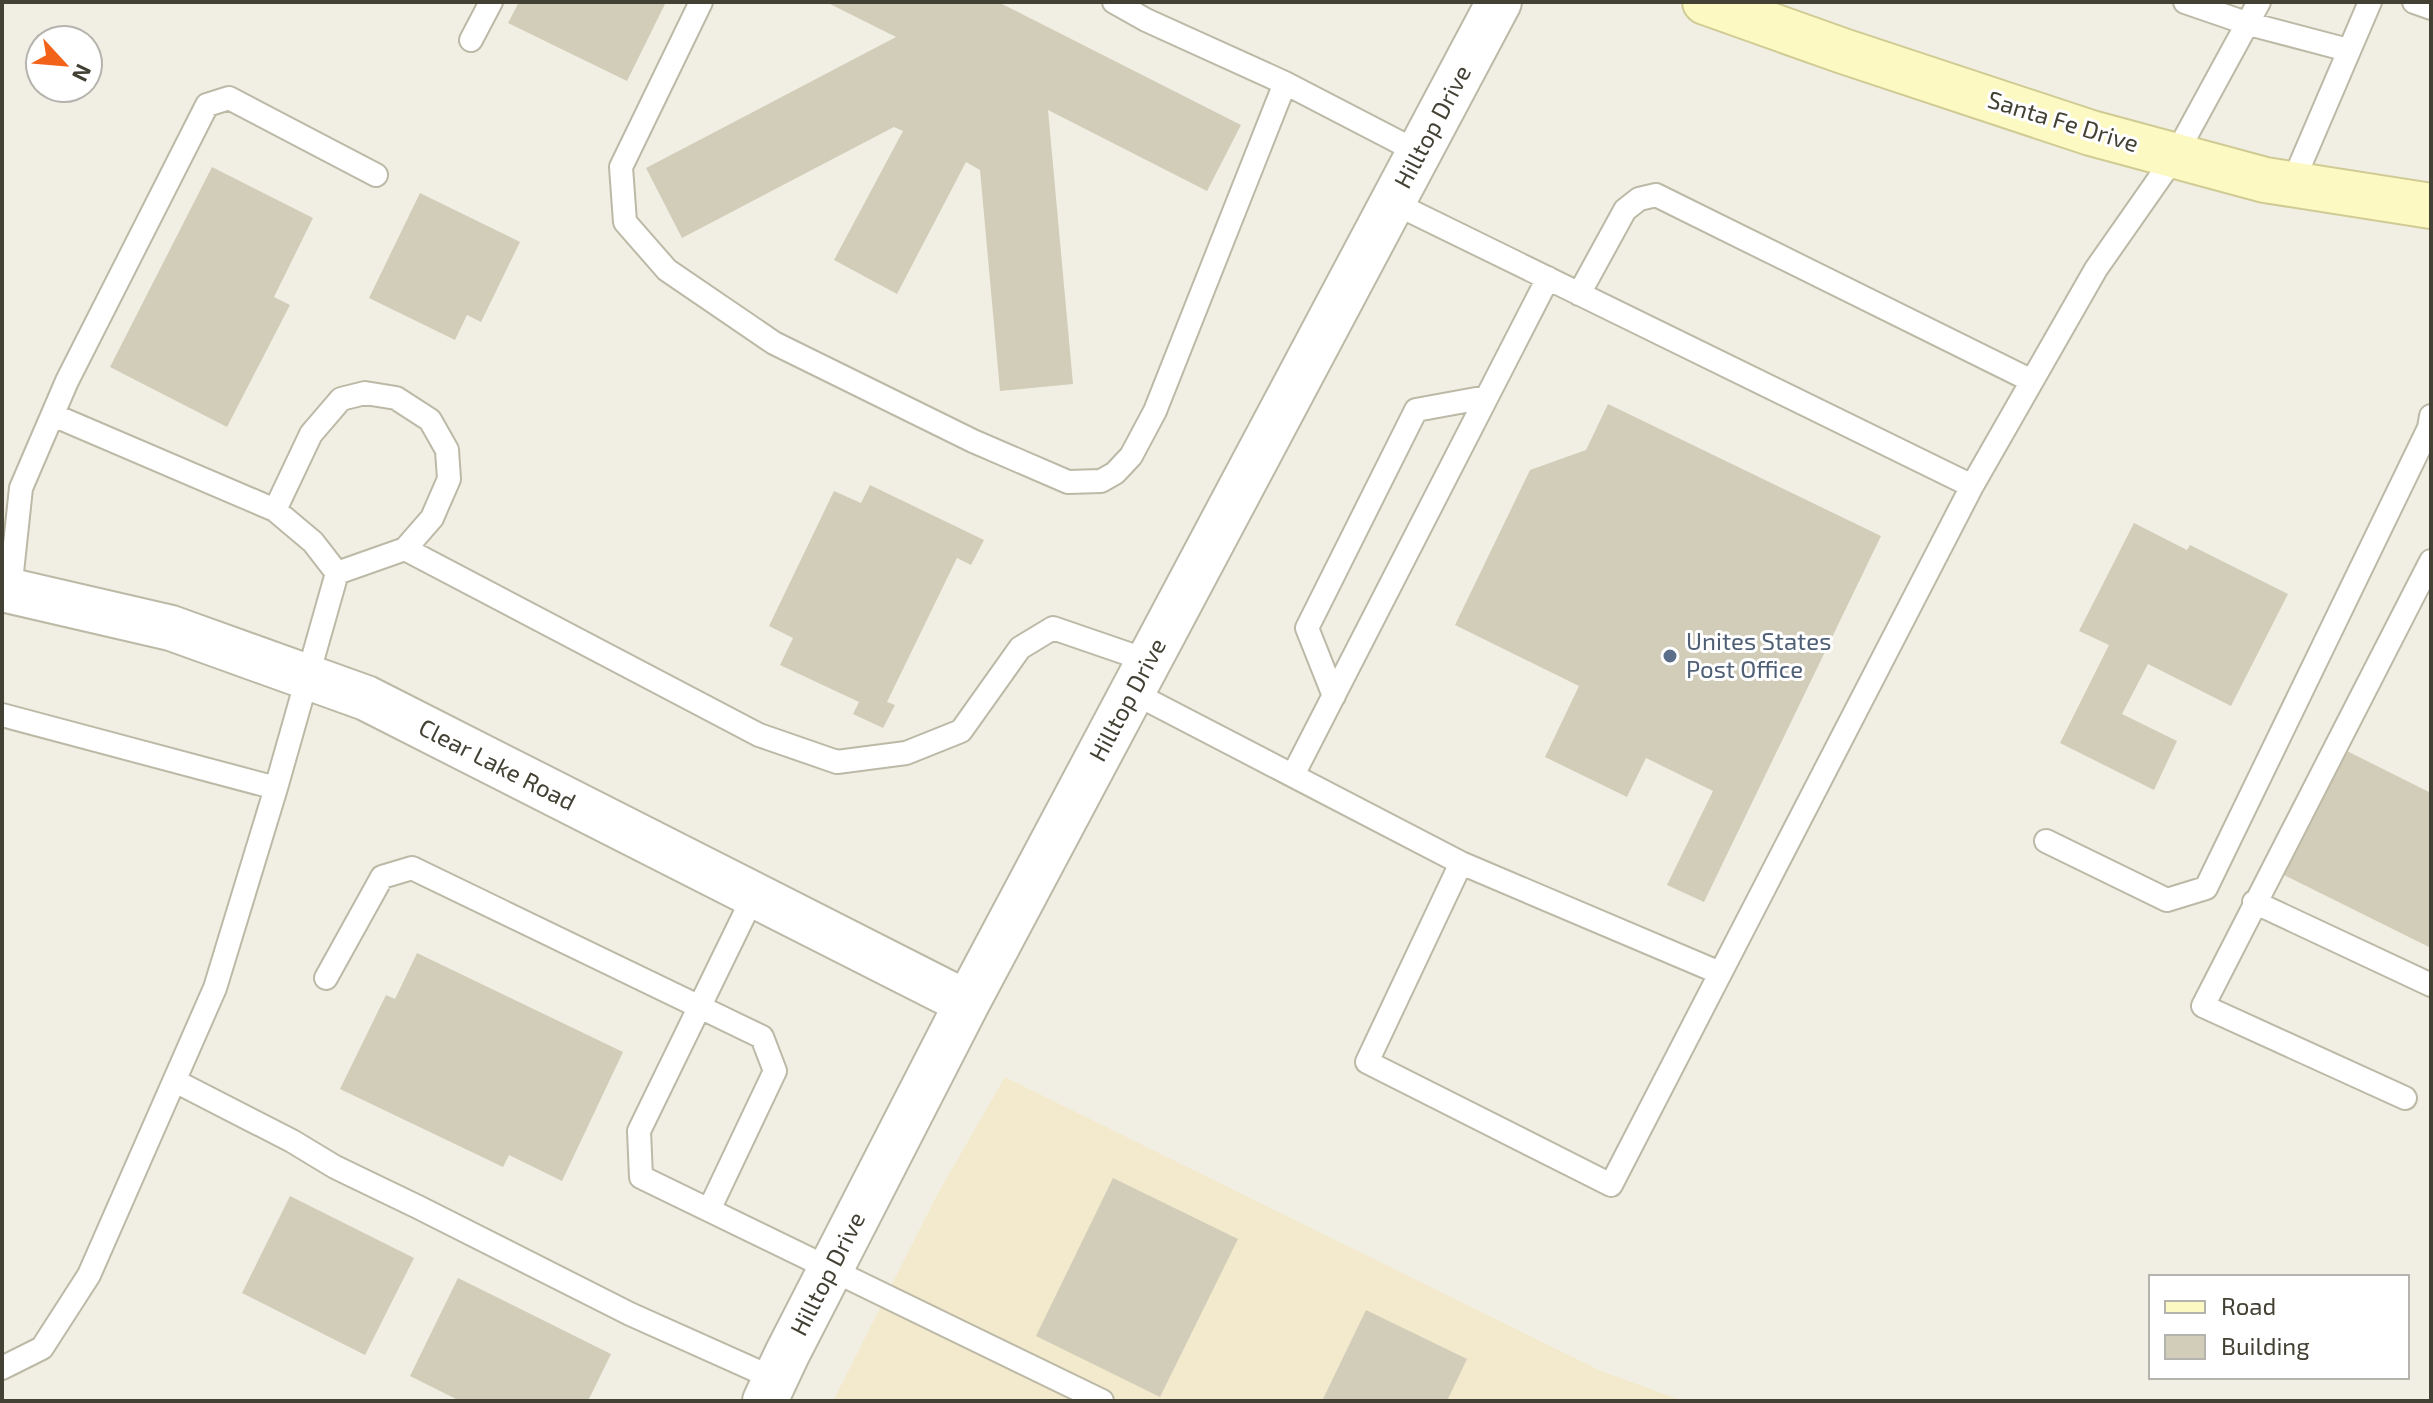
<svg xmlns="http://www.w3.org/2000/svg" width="2433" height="1403" font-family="'Exo 2',sans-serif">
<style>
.commercial{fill:#f3eace}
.building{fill:#d2cdb9}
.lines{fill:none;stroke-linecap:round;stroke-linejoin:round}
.service-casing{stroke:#bcb9a6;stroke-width:26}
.minor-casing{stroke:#bcb9a6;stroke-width:48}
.secondary-casing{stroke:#d0cb94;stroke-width:48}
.service{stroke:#fff;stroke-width:22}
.minor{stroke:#fff;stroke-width:44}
.secondary{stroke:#fdf9c2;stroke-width:44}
.service-dot{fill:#5c6f8a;stroke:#fff;stroke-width:3}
.labels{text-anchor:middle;stroke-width:6;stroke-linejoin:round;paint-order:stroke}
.street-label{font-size:24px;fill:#434034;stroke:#fff}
.service-label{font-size:24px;fill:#4e5e75;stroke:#fff;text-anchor:start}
</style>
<rect width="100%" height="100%" fill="#f1efe3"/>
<path class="commercial" d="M1005,1077L1601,1371L1684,1401H833L938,1193Z"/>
<path class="building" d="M519,2H666L627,81L508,23Z
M826,2H998L1241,125L1207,191L1048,110L1073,384L1000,391L980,170L966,162L897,294L834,260L903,131L894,127L682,238L646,168L896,37Z
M212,167L313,218L274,297L290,305L227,427L110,367Z
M420,193L520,242L481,322L467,315L455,340L369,298Z
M1608,404L1881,536L1704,902L1667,885L1713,791L1646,758L1627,797L1545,757L1579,686L1455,625L1530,470L1586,450Z
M870,485L984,540L971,565L957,558L887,702L895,705L883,728L853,714L859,702L780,665L793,638L769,626L834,491L861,503Z
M2134,523L2187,550L2190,545L2288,594L2231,706L2148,664L2122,714L2177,741L2154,790L2060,743L2109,645L2079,631Z
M2335,745L2431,793V948L2274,870Z
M417,953L623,1052L562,1181L509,1155L503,1167L340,1089L386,995L395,999Z
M1113,1178L1238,1239L1160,1397L1036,1336Z
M290,1196L414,1258L365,1355L242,1293Z
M458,1278L611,1354L588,1401H460L410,1376Z
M1366,1310L1467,1359L1447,1401H1322Z"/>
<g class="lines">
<defs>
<path id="service" d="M701,2L621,167L625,222L667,270L774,343L973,441L1068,482L1101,481L1115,473L1131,456L1155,411L1285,83
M1114,2L1146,20L1285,83L1420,153
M2185,2L2249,24L2348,50
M2414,2L2431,8
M471,40L491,2
M2292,184L2370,2
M1392,202L1972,486
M1579,294L1625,210L1639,199L1656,195L2032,381
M275,510L311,434L341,399L365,393L396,398L430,420L447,450L449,479L432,518L405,549L337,573
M405,549L759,735L837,762L906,753L961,731L1020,648L1053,628L1149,661
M10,591L21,488L67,381L207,105L229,98L376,175
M1132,692L1461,863L1367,1062L1611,1185L1972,486L2096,269L2175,156L2259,2
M1334,696L1307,628L1416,410L1487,397
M2,715L276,788
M1293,775L1548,278
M2046,841L2167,900L2206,888L2429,428L2431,416
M1461,863L1720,973
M754,895L639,1131L641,1177L1102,1401
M2254,902L2431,985
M326,978L382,877L412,868L762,1037L775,1071L709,1210
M175,1081L292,1141L335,1167L418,1207L630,1314L775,1379
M2405,1098L2203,1006L2431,561
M2,1368L42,1348L89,1275L215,988L276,788L337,573L313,542L275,510L53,415"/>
<path id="minor" d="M2,589L171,628L366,698L967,1003
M765,1401L787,1354L967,1003L1499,2"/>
<path id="secondary" d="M1705,2L1843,51L2091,133L2265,180L2431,206"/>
</defs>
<use href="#service" class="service-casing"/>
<use href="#minor" class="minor-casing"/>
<use href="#secondary" class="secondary-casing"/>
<use href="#service" class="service"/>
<use href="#minor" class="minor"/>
<use href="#secondary" class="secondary"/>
</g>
<circle class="service-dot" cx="1670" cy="656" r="8"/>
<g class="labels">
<g class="street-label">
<text transform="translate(2063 122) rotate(17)" y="8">Santa Fe Drive</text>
<text transform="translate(1433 127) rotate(-62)" y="8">Hilltop Drive</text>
<text transform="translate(1128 700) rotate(-62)" y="8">Hilltop Drive</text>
<text transform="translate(497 765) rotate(27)" y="8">Clear Lake Road</text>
<text transform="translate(828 1274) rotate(-63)" y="8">Hilltop Drive</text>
</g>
<g class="service-label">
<text x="1686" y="650">Unites States<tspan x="1686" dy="28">Post Office</tspan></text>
</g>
</g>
<rect width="2433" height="1403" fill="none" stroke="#434034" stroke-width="8"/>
<rect x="2149" y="1275" width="260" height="104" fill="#ffffff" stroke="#b4b3ae" stroke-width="2"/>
<rect x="2165" y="1301" width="40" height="12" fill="#fdf9c2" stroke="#b4b3ae" stroke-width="2"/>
<text x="2221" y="1315" font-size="24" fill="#434034">Road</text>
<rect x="2165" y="1335" width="40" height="24" fill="#d2cdb9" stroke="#b4b3ae" stroke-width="2"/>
<text x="2221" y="1355" font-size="24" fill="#434034">Building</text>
<g transform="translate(64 64) rotate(116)"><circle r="38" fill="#ffffff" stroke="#b4b3ae" stroke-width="2"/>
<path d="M0-6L14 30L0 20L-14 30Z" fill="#f36219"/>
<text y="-12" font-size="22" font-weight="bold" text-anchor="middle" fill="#434034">N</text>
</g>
</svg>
